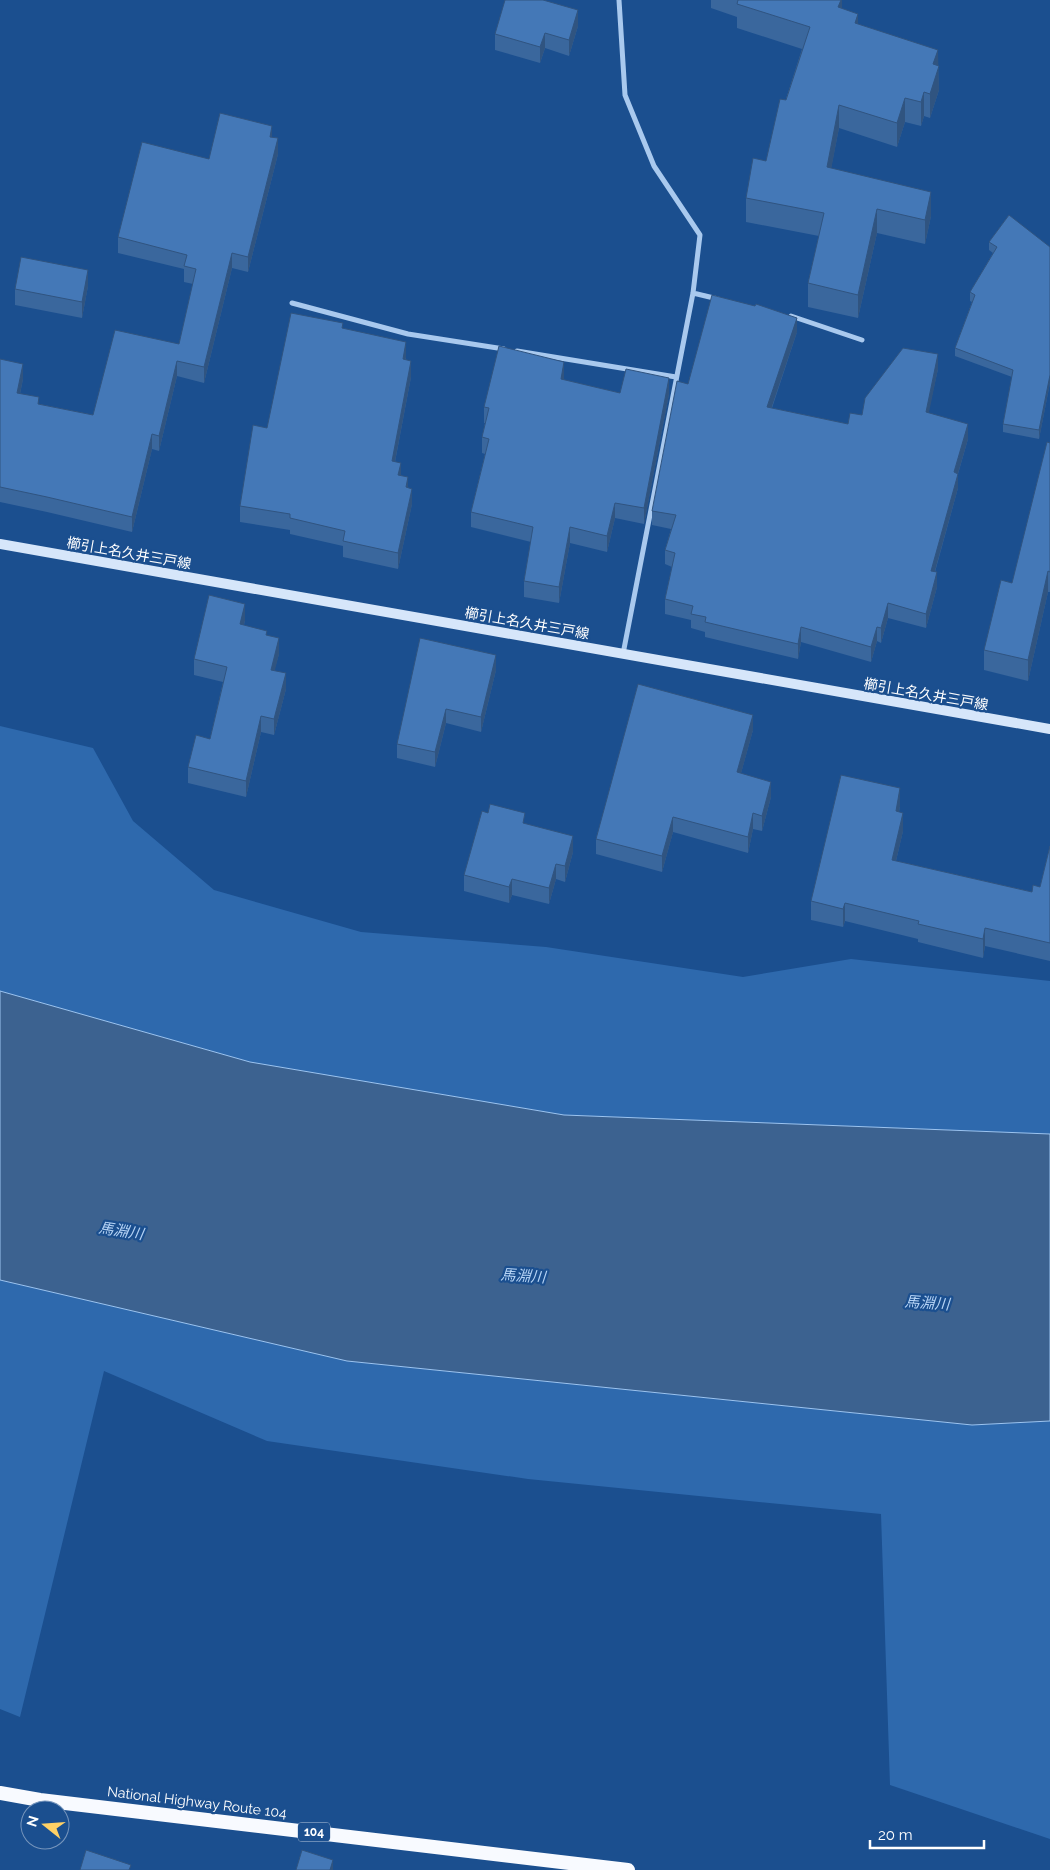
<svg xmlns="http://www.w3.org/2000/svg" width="1050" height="1870" font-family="Raleway,'Noto Sans JP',sans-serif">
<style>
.green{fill:#2e69ad}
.water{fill:#3c6290;stroke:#9cc4f0}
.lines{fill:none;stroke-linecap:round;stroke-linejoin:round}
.minor{stroke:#a9c9ee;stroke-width:5}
.secondary{stroke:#d6e6fa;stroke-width:10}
.trunk{stroke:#f8faff;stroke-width:14}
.wall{fill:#3a679d}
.shaded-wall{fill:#305480}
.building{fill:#4478b7;stroke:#305480}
.labels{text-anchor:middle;stroke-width:4.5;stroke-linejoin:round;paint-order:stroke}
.shield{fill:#1b4f8f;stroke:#bbcadd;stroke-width:1}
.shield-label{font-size:12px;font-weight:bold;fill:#fff}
.street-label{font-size:14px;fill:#fff;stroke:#1b4f8f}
.water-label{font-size:15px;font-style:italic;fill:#b5d3f5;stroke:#1b4f8f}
</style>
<rect width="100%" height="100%" fill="#1b4f8f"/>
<path class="green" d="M0,726L93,748L133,821L214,890L361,932L546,947L743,977L851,959L1050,981V1134L564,1115L250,1062L0,991Z
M0,1280L347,1361L972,1425L1050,1421V1839L890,1785L881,1514L528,1479L267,1441L104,1371L20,1717L0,1709Z"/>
<path class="water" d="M0,991L250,1062L564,1115L1050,1134V1421L972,1425L347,1361L0,1280Z"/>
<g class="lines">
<path class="minor" d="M619,0L625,95L654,166L700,235L693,293L623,654
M693,293L718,299
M292,303L408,334L504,349
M791,316L862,340
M517,351L676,377"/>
<path class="secondary" d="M0,544L1050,729"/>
<path class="trunk" d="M0,1793L40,1800L628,1870"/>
</g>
<path class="wall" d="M711,0H842V9L858,24L938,66L939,90L930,118L924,116L921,126L905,122L897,147L839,128L831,168L931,216L925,244L877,233L858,318L808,307V283L819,236L746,222V198L766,161L802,49L737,28V17L711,8Z
M578,26L569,56L545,48L540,63L495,50V34Z
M278,154L248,272L232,268L204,383L177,376L159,451L152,449L132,532L47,512L0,502V359L23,379L20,394L39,404L93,415L179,344L193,284L184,282V269L118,253V237L209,159Z
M1009,215L1050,383L1039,439L1003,432V424L1012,377L955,356V348L972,302L970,301V292L993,253L989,250V242Z
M88,286L82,318L15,305V289Z
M343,329L406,357V360L411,377L395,462L401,475L408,488L412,504L398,569L343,557V546L290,534V530L240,522V506L267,428Z
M797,332L772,408L848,424L938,369L928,413L968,439L958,474V488L935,572L937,587L926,628L888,618L881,643L877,641L871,662L801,642L798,659L705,637V632L691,628V620L665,614V599L672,567L665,564V550L671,529L652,525V511Z
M564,378V380L620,393L669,394L644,524L615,518L607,552L570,543L559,603L524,597V581L531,542L471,527V512L485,454L482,453V437L485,423H484V407Z
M1050,443V592H1048L1028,681L984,670V650L1012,583Z
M245,620L244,625L267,635L279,654L274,671L286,689L274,735L261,732L246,797L188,783V767L210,739L223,682L194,675V659Z
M496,670L481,732L446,723L435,767L397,758V744Z
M753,730L741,773L771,797L762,831L753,829L748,853L673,832L662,872L596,854V839Z
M900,806L899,812L903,831L896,861L1032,892L1040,887L1050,846V961L985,946L983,958L918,942V939L845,921L843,927L811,920V901Z
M525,823L573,852L565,882L556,879L549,904L512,895L509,903L464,891V875Z"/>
<path class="shaded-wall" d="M841,0H842V20L838,7Z
M578,10V26L569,56V40Z
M858,14V38L855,23Z
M545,33V48L540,63V47Z
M938,50L939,90L930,118V94L933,64Z
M924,92V116L921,126V102Z
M905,98V122L897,147V123Z
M839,105V128L827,191V167Z
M272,126V141L270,137Z
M278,138V154L248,272V257Z
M931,192V216L925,244V220Z
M877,209V233L858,318V295Z
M232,253V268L204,383V367Z
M88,270V286L82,318V302Z
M797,318V332L767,421V407Z
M406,342V357L403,375V359Z
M938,354V369L926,427V412Z
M177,361V376L159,451V436Z
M411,361V377L392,477V461Z
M564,362V378L561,395V379Z
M23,364V379L17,408V393Z
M1050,375V383L1039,439V430Z
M669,378V394L644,524V508Z
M968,424V439L954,487V472Z
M152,434V449L132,532V517Z
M401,463V479L398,475Z
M958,474V488L931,585V571Z
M408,477V493L406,487Z
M412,489V504L398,569V553Z
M615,503V518L607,552V536Z
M570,527V543L559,603V587Z
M1048,571V592L1028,681V660Z
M937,572V587L926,628V614Z
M888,603V618L881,643V628Z
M245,604V620L240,640V624Z
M801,627V642L798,659V644Z
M877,627V641L871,662V647Z
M279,638V654L271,686V670Z
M496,655V670L481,732V717Z
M286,673V689L274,735V719Z
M446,709V723L435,767V752Z
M753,715V730L737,788V772Z
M261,716V732L246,797V781Z
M771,782V797L762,831V816Z
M900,788V806L896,829V811Z
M753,813V829L748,853V837Z
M903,813V831L892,878V860Z
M673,817V832L662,872V856Z
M573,836V852L565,882V866Z
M556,864V879L549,904V888Z
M512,879V895L509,903V887Z
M845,903V921L843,927V909Z
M985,928V946L983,958V939Z
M333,1860V1870H330Z"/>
<path class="building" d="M505,0H543L578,10L569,40L545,33L540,47L495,34Z
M738,0H841L838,7L858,14L855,23L938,50L933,64L939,66L930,94L924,92L921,102L905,98L897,123L839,105L827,167L931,192L925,220L877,209L858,295L808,283L824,213L746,198L753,158L766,161L780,99L786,100L810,27L737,4Z
M220,113L272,126L270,137L278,138L248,257L232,253L204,367L177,361L159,436L152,434L132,517L47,497L0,487V359L23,364L17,393L39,397L38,404L93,415L115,330L179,344L196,269L184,266L187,255L118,237L142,142L209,159Z
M1009,215L1050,247V375L1039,430L1003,424L1013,370L955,348L975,295L970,292L997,247L989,242Z
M21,257L88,270L82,302L15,289Z
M712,295L755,306L756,304L797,318L767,407L848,424L850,413L862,415L865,398L903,348L938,354L926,412L968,424L954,472L958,474L931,571L937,572L926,614L888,603L881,628L877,627L871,647L801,627L798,644L705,622L706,617L691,614L693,606L665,599L675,553L665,550L676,515L652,511L677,381L688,384Z
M291,313L343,323L342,328L406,342L403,359L411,361L392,461L401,463L398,475L408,477L406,487L412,489L398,553L343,541L345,531L290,518V514L240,506L253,425L267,428Z
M499,346L564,362L561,379L620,393L626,369L669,378L644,508L615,503L607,536L570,527L559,587L524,581L533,527L471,512L489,439L482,437L489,408L484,407Z
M1047,442L1050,443V572L1048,571L1028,660L984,650L1001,580L1012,583Z
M209,595L245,604L240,624L267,631L266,635L279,638L271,670L286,673L274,719L261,716L246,781L188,767L196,735L210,739L227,667L194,659Z
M420,638L496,655L481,717L446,709L435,752L397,744Z
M638,684L753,715L737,772L771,782L762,816L753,813L748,837L673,817L662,856L596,839Z
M841,775L900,788L896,811L903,813L892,860L1032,892L1033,885L1040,887L1050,846V943L985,928L983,939L918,924L919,921L845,903L843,909L811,901Z
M490,804L525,813L523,823L573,836L565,866L556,864L549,888L512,879L509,887L464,875L482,811L488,813Z
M86,1850L131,1865L129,1870H80Z
M302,1850L333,1860L330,1870H296Z"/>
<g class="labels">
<rect class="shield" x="298" y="1822.5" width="32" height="19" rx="4"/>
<g class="shield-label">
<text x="314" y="1836">104</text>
</g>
<g class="street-label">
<text transform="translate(129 553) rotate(10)" y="5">櫛引上名久井三戸線</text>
<text transform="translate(527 623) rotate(10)" y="5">櫛引上名久井三戸線</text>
<text transform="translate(926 694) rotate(10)" y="5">櫛引上名久井三戸線</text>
<text transform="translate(197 1802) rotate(7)" y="5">National Highway Route 104</text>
</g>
<g class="water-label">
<text transform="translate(121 1231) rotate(9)" y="5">馬淵川</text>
<text transform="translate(523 1276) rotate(4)" y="5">馬淵川</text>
<text transform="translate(927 1303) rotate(4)" y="5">馬淵川</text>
</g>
</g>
<g transform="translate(45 1825) rotate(287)"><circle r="24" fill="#1b4f8f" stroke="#7695bc"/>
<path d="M0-4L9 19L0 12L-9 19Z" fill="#ffd166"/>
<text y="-8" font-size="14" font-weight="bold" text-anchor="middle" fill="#ffffff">N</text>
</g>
<path d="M870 1840v8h114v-8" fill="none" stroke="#ffffff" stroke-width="2.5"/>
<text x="878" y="1840" font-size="15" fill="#ffffff" stroke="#1b4f8f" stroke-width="4" paint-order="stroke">20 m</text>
</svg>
